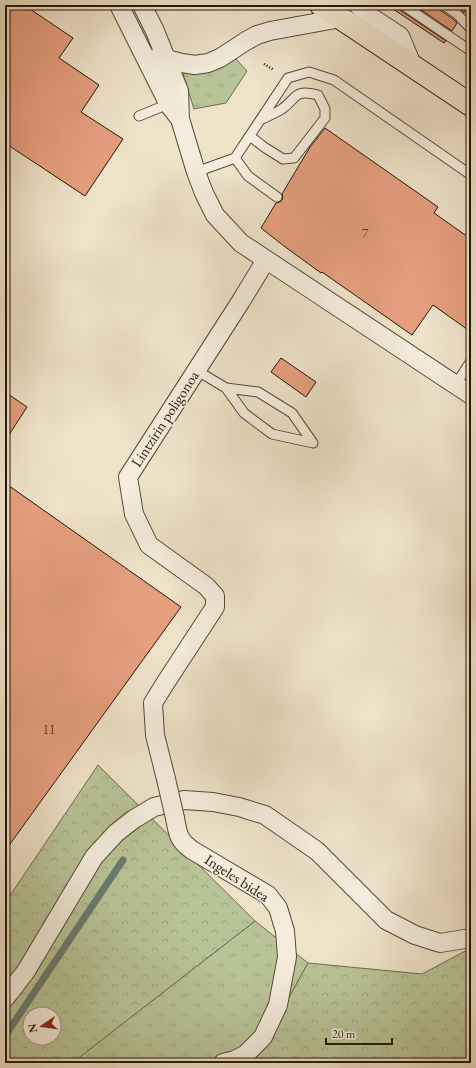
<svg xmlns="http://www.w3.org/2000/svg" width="476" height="1068" font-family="'EB Garamond',serif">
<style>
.grass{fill:url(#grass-tufts);stroke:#6e6d4f}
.forest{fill:url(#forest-crowns);stroke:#6e6d4f;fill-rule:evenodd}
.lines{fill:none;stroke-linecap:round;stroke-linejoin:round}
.stream{stroke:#6a7b6e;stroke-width:7}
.building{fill:#e59f7e;stroke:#231707}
.lane-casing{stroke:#564a38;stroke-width:11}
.street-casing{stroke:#564a38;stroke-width:20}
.primary-casing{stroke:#231707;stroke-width:24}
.path{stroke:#231707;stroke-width:2.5;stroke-dasharray:1 2;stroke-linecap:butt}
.lane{stroke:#f4ecdc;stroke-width:9}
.street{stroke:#f4ecdc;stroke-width:18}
.primary{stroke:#eee2c9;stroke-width:22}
.street-bridge-casing{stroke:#564a38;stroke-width:20;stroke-linecap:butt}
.street-bridge{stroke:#f4ecdc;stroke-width:18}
.labels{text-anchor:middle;stroke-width:3;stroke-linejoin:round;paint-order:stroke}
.number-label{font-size:13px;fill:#543925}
.street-label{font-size:15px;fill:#231707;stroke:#f4ecdc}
</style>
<defs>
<pattern id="grass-tufts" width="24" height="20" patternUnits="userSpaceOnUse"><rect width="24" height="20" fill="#b8c397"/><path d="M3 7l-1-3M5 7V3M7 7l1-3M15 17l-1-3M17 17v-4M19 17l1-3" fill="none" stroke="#9ea781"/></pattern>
<pattern id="forest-crowns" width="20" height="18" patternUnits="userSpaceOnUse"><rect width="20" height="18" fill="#b8c397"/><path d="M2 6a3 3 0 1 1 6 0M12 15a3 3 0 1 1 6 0" fill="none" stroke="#9ea781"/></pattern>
</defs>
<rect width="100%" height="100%" fill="#eee2c9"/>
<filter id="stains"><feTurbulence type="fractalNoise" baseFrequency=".005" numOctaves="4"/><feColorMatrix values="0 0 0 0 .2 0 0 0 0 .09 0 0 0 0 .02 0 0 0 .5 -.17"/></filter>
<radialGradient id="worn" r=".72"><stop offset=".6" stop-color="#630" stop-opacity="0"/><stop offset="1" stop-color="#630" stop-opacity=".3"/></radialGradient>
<path class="grass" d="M236,59L247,71L226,103L194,109L182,71C201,77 219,67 236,59Z
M255,921L308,963L253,1063H72Z"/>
<path class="forest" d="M98,765L255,921L72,1063H5V903ZM30,1014H54V1038H30Z
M471,948V1063H253L308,963L422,974Z"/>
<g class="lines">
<path class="stream" d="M5,1036L123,860"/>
</g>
<path class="building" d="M5,5H24L73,38L59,58L99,85L81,112L123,139L85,196L5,143Z
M387,5H397L400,10L446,41L444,43Z
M414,5H438L440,10L453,19L457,23L452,31Z
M455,5H469L464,13Z
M325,128L438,207L434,213L471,239V332L433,305L412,335L322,272L321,273L284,246L261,228L276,203L280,202L282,200L283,197L282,194L310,147Z
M281,358L316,382L306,397L271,372Z
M5,392L27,407L5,441Z
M5,483L181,607L5,851Z"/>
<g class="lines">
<defs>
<path id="lane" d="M403,5L471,51
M444,5L457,14L471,29
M139,116L161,107L169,105
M250,136L264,147L283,159L294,158L325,118V109L318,95C294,89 298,97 282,109C276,113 268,116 262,119
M235,158L248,176L277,197
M196,172L235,158L288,78L309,72L334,80L471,175
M196,370L226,388L258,392L292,413L313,443
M456,384L471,361
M226,388L244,413L272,434L313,443"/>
<path id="street" d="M119,5L169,105L180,119
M142,5L155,31L179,91L180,119L196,172L204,193L215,215L241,243L471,395
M358,5L365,13L400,36L413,67
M160,55L166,59L182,63L195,65L208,63L220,58L246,41L257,35L270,31L341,18
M166,779L155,735L153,703L166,682L215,607V596L206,586L149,545L134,514L128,477L241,301L266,260
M175,818C178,834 178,840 192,850L268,895L278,908L285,931L287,957L278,1005L263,1037L246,1054L235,1060L223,1063
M5,998L10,992L26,971L94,857L116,833L134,819L154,807L184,800L213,802L239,807L265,815L317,851L386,920L415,935L440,943L471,938"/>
<path id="primary" d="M321,5L471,105"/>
</defs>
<use href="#lane" class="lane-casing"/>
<use href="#street" class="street-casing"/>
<use href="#primary" class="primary-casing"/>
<path class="path" d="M264,64L274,70"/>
<use href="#lane" class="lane"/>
<use href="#street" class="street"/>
<use href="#primary" class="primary"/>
<defs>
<path id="street-bridge" d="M166,779L175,818"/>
</defs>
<use href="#street-bridge" class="street-bridge-casing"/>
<use href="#street-bridge" class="street-bridge"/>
</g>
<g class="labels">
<g class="number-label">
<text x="365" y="238">7</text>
<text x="49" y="734">11</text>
</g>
<g class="street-label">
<text transform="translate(165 419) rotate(-57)" y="5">Lintzirin poligonoa</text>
<text transform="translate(237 878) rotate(33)" y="5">Ingeles bidea</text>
</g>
</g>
<rect width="476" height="1068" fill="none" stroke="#eee2c9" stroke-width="20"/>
<rect x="6" y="6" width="464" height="1056" fill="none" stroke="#231707" stroke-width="2"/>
<rect x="10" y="10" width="456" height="1048" fill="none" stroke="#231707"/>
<g transform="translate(42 1026) rotate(257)"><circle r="19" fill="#f4ecdc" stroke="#a09787"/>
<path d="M0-3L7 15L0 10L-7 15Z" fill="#8f2418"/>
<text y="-6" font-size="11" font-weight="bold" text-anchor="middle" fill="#231707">N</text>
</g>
<path d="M326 1038v6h66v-6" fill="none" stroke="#231707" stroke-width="2"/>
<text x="332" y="1038" font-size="12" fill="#231707" stroke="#f4ecdc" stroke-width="3" paint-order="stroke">20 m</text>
<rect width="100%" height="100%" filter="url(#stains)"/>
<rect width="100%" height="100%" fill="url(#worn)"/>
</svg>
